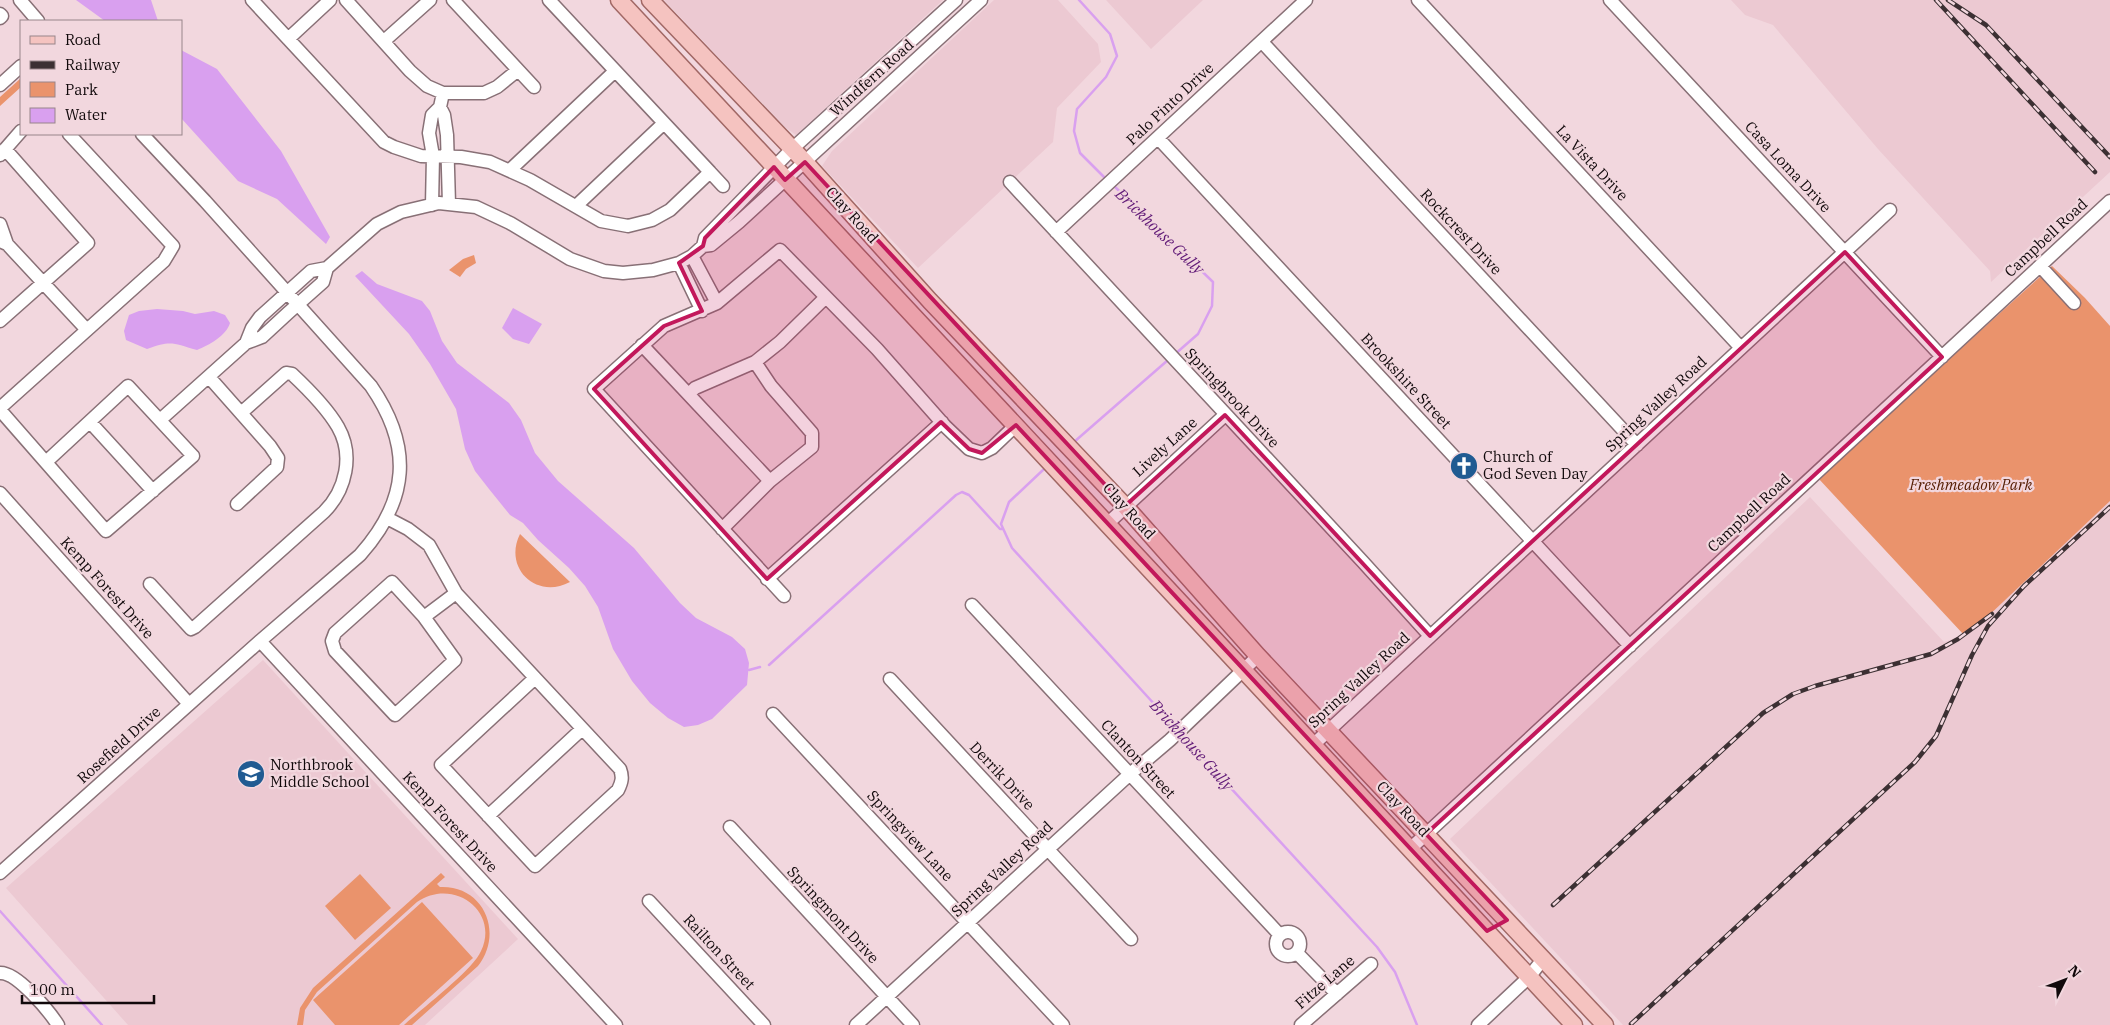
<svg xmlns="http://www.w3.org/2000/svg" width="2110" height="1025" font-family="'IBM Plex Serif',serif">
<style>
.built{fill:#ecc9d2}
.green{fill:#ea936c}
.water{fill:#d9a0ef}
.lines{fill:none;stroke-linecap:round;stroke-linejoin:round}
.stream{stroke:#d9a0ef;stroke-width:2.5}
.minor-casing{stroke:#887076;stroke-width:15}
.major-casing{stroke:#a16865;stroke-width:19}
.minor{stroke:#fff;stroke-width:12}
.major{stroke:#f5c3c0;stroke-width:16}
.rail-casing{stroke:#3c3033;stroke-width:4.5}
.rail{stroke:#f2d7de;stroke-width:2.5;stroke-dasharray:8;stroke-linecap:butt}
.marked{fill:#c2185b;fill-opacity:0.2;stroke:#c2185b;stroke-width:4;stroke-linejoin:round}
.labels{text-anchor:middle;stroke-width:4.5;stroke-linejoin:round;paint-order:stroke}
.street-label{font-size:15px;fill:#11090b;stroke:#f2d7de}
.poi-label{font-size:15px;fill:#11090b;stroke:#f2d7de;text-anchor:start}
.park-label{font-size:15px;font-style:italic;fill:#541c00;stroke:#f2d7de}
.water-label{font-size:16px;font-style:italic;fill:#611a77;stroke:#f2d7de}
</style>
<rect width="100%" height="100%" fill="#f2d7de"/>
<path class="built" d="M664,0H943L796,135L785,127Z
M994,0H1058L1098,44L1101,62L1057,108L1053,142L918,268L822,166L832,151Z
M1106,0H1203L1151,49Z
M1731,0H2110V172L1991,282L1990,271L1878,149L1773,25L1745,15Z
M1810,497L1944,642L1964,635L1984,620L2110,501V1025H1623L1450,839Z
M263,660L518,939L425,1025H128L6,888Z"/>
<path class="green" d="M21,78V87L0,106V97Z
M474,255L476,263L466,269L460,277L449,270L463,259Z
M2052,266L2085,298L2110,326V501L1984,620L1964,635L1818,478Z
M520,534L570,582C536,600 503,568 520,534Z
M441,873L445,877L437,884L440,887C484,885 504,933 478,966L412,1025H404C421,1009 473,970 481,951C500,911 453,877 417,902L317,992L305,1010L303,1025H297L300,1008L313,988Z
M360,874L391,908L355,940L325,906Z
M422,902L473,958L399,1025H335L313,1000Z"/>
<path class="water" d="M76,0H151L158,21H105Z
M181,50L217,69L281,151L330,237L326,244L277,199L238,181L181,118Z
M362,271L377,284L422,301L430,311L442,341L457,363L509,403L521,420L535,453L558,481L634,548L680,603L696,618L732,637L745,649L749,663L747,685L712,719L698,725L684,727L668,718L650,703L632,681L613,649L598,607L585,586L569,568L538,540L523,523L510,515L489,489L475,471L465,449L456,409L430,364L409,334L355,276Z
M513,308L542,324L529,344L513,339L502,328Z
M157,309L183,311L195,314L214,311L225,315L230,323C226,336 209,345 197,350C173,343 171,340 147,349L126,340L124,331L129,315L139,311Z"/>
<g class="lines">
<path class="stream" d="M1079,0L1110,34L1117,56L1106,77L1077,109L1074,131L1080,153L1106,179
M1112,184L1213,282L1212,306L1198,334L1174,355
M1074,442L1168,360
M1043,470L1009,502L1001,524L1012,548L1177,729
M769,665L956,495L962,492L969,495L1000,529H1003
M749,670L760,667
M1182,735L1377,947L1395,972L1417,1025
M0,911L102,1025"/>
<defs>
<path id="minor" d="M20,0L38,21
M252,0L384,142L394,147L421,156L461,157L490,162L530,180L601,221L628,226L652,220L670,210L710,172L723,186
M346,0L410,71L427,86L443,93H484L497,87L518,70
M453,0L534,87
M549,0L710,172
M1418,0L1741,348
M1610,0L1942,357
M0,14L2,16L0,18
M288,39L330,0
M384,41L430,0
M1262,42L1637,445
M0,85L21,66
M440,107L444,115L447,135L449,204
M69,134L173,246L164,261L87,330
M1158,138L1630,646
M0,155L21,131
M510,170L615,71
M1010,182L1363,562L1430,636
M432,205L433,156L429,133L432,115L440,107L443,93
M576,206L664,123
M0,224L7,244L0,241
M1056,232L1306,0
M703,246L711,245L739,222L981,0
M692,256L717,303
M679,263L702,311
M2040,266L2074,303
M0,321L88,243L5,149
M246,343L252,328L260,317L311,271L327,268
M642,345L770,481
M209,377L270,446L278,458L277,467L237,504
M689,394L695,388L755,362L780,342L826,297
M0,408L87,330L7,244
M0,410L106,531L193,456L128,386L46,462
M160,420L246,343L262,337L288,313L323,282L327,268L377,224L401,212L439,203L476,207L510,223L570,259L604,271L623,273L653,270L679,263L692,256L703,246L705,238L792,149L956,0
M90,422L153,491
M0,493L189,704
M387,518L408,529L429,545L456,593L620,769C623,777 622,782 618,790L535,866L441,765L535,678
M1106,525L1225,415
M722,529L770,481L812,447V433L771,386L755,362
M767,579L942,422
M150,584L191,629L195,627L324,512C346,490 354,455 338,427C327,408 308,389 292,374L286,373L241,413
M784,596L594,389L664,326L717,303L780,250L877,349L945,426L969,449L982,453L992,448L1016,425
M972,605L1279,934
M424,617L392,582L335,633L332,641L335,651L395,715L455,660L424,617L456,593
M260,641L616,1025
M890,679L1131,939
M773,714L1063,1025
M1313,745L1890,210
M488,816L582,729
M730,827L913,1025
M1410,849L2110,201
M0,873L260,641L360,555C409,500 413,447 371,386L205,201L142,134
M649,901L764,1025
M1276 944a12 12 0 1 1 24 0a12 12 0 1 1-24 0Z
M1297,953L1337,994
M0,973C17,972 49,1011 58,1025
M856,1025L1130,774L1170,740L1258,656
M1301,1025L1371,964
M1478,1025L1529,977L1544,958"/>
<path id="major" d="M619,0C937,342 1255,684 1574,1025
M650,0L805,162L930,301L1125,506L1258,656L1605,1025"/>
</defs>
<use href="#minor" class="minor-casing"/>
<use href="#major" class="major-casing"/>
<use href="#minor" class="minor"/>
<use href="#major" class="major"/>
<defs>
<path id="rail" d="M1936,0L2095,172
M1948,0L1986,25L2110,157
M1553,905L1763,713L1793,694L1815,686L1931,654L1958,639L1992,614
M1631,1024L1915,762L1936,736L1972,655L1988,626L2024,586L2110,507"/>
</defs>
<use href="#rail" class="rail-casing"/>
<use href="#rail" class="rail"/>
</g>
<path class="marked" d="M805,162L1125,506L1225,415L1430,636L1845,252L1942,357L1426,834L1507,920L1487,931L1016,425L982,453L969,449L941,422L767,579L594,389L664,326L702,311L679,263L703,246L705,238L774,167L785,180Z"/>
<defs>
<symbol id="church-disc" viewBox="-11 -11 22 22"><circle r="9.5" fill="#205b92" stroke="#f2d7de"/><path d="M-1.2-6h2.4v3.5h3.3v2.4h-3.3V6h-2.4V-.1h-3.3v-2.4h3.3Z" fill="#fff"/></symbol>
<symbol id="school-disc" viewBox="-11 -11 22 22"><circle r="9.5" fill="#205b92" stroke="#f2d7de"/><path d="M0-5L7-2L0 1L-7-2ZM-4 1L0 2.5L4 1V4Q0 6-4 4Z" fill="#fff"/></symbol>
</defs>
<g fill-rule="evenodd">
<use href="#church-disc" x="1448" y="450" width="32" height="32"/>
<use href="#school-disc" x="235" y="758" width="32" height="32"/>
</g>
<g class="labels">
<g class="street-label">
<text transform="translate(872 78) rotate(-42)" y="5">Windfern Road</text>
<text transform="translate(1170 104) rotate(-43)" y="5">Palo Pinto Drive</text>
<text transform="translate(1592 163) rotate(47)" y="5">La Vista Drive</text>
<text transform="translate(1788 167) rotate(47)" y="5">Casa Loma Drive</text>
<text transform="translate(852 215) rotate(48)" y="5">Clay Road</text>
<text transform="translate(1461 232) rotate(47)" y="5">Rockcrest Drive</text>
<text transform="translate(2046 238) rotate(-43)" y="5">Campbell Road</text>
<text transform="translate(1406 381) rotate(47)" y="5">Brookshire Street</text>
<text transform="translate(1232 398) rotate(47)" y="5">Springbrook Drive</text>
<text transform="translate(1656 404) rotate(-43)" y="5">Spring Valley Road</text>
<text transform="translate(1165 447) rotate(-42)" y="5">Lively Lane</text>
<text transform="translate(1129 511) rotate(48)" y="5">Clay Road</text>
<text transform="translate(1749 513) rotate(-43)" y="5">Campbell Road</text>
<text transform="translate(107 588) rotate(48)" y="5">Kemp Forest Drive</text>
<text transform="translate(1359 680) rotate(-43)" y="5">Spring Valley Road</text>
<text transform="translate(119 745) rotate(-42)" y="5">Rosefield Drive</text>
<text transform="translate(1138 759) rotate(47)" y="5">Clanton Street</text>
<text transform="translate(1002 776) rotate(47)" y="5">Derrik Drive</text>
<text transform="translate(1403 809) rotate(47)" y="5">Clay Road</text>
<text transform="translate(450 822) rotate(47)" y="5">Kemp Forest Drive</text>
<text transform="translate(910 836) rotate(47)" y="5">Springview Lane</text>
<text transform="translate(1002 869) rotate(-43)" y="5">Spring Valley Road</text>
<text transform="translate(833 915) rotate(47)" y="5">Springmont Drive</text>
<text transform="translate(719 952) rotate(47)" y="5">Railton Street</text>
<text transform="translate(1325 982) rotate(-41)" y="5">Fitze Lane</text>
</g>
<g class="poi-label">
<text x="1483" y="462">Church of<tspan x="1483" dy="17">God Seven Day</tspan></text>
<text x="270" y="770">Northbrook<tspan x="270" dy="17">Middle School</tspan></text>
</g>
<g class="park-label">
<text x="1971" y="490">Freshmeadow Park</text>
</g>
<g class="water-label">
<text transform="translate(1160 231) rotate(44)" y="6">Brickhouse Gully</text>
<text transform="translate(1192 745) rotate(48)" y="6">Brickhouse Gully</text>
</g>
</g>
<rect x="20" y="20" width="162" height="115" fill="#f2d7de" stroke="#98858a"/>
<rect x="30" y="36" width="25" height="8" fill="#f5c3c0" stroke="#98858a"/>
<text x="65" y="45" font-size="15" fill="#11090b">Road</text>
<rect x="30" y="61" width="25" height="8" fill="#3c3033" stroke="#98858a"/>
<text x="65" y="70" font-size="15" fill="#11090b">Railway</text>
<rect x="30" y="82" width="25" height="15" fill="#ea936c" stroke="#98858a"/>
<text x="65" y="95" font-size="15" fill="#11090b">Park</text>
<rect x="30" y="108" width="25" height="15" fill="#d9a0ef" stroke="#98858a"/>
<text x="65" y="120" font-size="15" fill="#11090b">Water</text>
<g transform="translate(2065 980) rotate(48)" stroke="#f2d7de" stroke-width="4" paint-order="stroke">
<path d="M0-4L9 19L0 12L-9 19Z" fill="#11090b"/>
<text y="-8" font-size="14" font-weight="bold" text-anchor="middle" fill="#11090b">N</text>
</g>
<path d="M22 995v8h132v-8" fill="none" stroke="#11090b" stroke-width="2.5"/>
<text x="30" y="995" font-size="15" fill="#11090b" stroke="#f2d7de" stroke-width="4" paint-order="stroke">100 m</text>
</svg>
